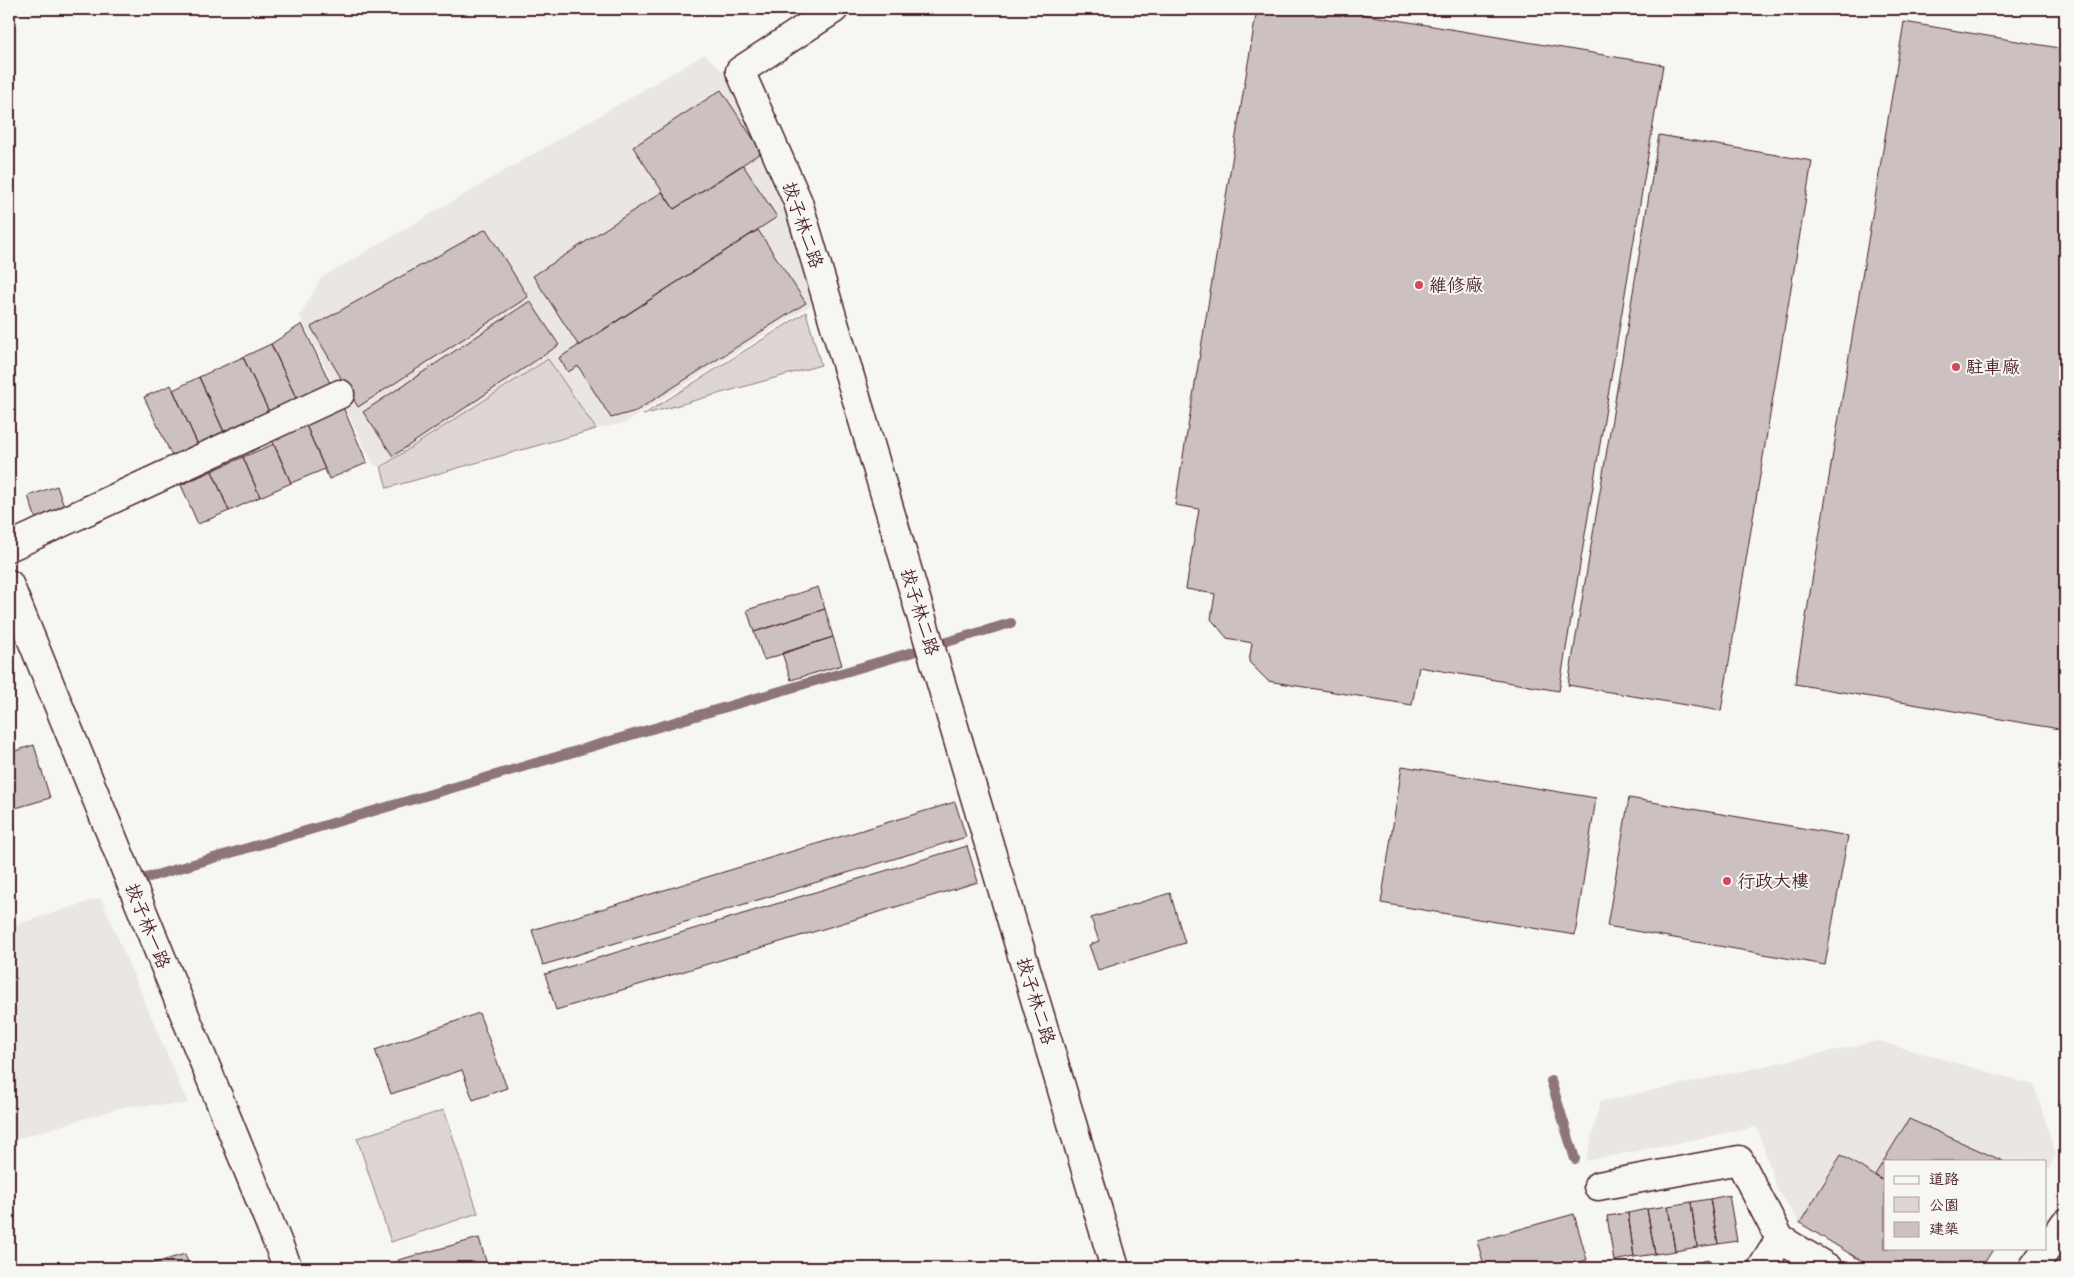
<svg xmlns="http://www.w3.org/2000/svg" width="2074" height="1277" font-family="Itim,'LXGW WenKai TC',sans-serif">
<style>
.built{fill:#e9e6e3}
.green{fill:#ddd6d5;stroke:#947a80}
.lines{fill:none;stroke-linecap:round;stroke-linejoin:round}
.stream{stroke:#8e747a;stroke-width:10}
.building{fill:#ccc1c0;stroke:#4a1f2b}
.minor-casing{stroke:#4a1f2b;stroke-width:31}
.major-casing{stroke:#4a1f2b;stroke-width:31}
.minor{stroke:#f6f6f2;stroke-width:28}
.major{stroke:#f6f6f2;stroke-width:28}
.poi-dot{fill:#d1495b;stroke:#f6f6f2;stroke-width:2}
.labels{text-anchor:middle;stroke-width:4;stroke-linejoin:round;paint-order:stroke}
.street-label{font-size:18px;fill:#4a1f2b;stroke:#f6f6f2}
.poi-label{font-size:18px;fill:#4a1f2b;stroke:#f6f6f2;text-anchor:start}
</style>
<rect width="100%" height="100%" fill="#f6f6f2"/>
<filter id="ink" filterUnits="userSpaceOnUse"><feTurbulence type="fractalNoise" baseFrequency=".02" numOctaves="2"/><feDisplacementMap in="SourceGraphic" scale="10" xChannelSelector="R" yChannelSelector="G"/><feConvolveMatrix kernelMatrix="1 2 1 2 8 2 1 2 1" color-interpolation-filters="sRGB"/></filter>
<g filter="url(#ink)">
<path class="built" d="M705,54L733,82L789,206L817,301L625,423L596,429L548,359L381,467L373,464L300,316L321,278Z
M101,898L188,1104L126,1106L9,1141V927Z
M1878,1041L2034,1085L2056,1155L2045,1176V1161H1996L1909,1120L1875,1175L1840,1156L1800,1223L1777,1189L1757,1127L1586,1161L1600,1102Z"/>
<path class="green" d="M806,312L821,365L643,415Z
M548,359L596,429L387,488L381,467Z
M444,1110L478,1213L391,1242L357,1138Z"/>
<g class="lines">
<path class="stream" d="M146,878L1011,623
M1551,1081L1575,1159"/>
</g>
<path class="building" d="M1257,9H1332L1663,65L1559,691L1419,667L1412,705L1268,681L1249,662L1252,643L1227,638L1211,619L1215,594L1186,589L1199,509L1175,505Z
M1904,22L2065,49V730L1795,684Z
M721,90L762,152L674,209L633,147Z
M1659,135L1812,161L1721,711L1568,685Z
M743,165L777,217L579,346L533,276L662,192L674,209Z
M486,229L528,297L358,407L311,327Z
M758,230L806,303L636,411L611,418L578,366L568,372L559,358Z
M530,301L559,345L393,456L363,412Z
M302,324L331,385L298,402L271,344Z
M271,344L298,402L270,414L243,357Z
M243,357L270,414L225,434L199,377Z
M199,377L225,434L198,445L173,390Z
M171,385L198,445L172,456L144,397Z
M343,407L367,463L329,479L305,423Z
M305,423L325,469L291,483L271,438Z
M274,444L291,483L260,497L243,457Z
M243,457L260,497L229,511L212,471Z
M212,471L229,511L198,524L181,485Z
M57,486L65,510L36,519L28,496Z
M818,587L825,609L754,632L747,610Z
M825,609L833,637L764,660L754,632Z
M833,637L842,665L791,680L782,653Z
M34,745L50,798L9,810V753Z
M1402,766L1596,798L1575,935L1381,903Z
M1629,798L1848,836L1825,965L1607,926Z
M955,802L966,837L543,965L532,930Z
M967,846L978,882L556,1010L545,974Z
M1170,893L1185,943L1098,970L1089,945L1099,941L1091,918Z
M479,1013L507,1088L473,1100L462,1070L391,1094L375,1050Z
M1909,1119L2003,1161H1885V1182L1875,1175Z
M1841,1155L1885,1182V1248H1994L1981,1268H1873L1800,1223Z
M1729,1195L1737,1241L1718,1244L1710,1199Z
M1710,1199L1718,1244L1697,1247L1691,1202Z
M1691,1202L1697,1247L1675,1251L1668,1206Z
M1668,1206L1675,1251L1655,1254L1647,1209Z
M1647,1209L1655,1254L1634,1257L1628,1213Z
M1628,1213L1634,1257L1614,1261L1607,1216Z
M1574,1214L1587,1260L1557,1268H1485L1477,1241Z
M479,1238L488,1268H400L398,1260Z
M185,1254L190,1268H138Z
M1709,1260L1711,1268H1689L1688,1264Z
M1688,1264L1689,1268H1668Z"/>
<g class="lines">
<defs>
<path id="minor" d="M834,9L740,71L798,202L1115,1268
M9,547L340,394
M9,584L288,1268
M1598,1186L1739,1160L1780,1239
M1780,1239L1828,1268
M1762,1268L1780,1239"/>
<path id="major" d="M2033,1268L2065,1223"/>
</defs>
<use href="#minor" class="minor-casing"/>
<use href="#major" class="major-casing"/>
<use href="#minor" class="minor"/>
<use href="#major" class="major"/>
</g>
</g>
<g class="poi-dot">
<circle cx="1419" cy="285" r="5"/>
<circle cx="1956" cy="367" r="5"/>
<circle cx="1727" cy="881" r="5"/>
</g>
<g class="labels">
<g class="street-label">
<text transform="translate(803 225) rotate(71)" y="6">拔子林二路</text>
<text transform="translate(920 612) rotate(73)" y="6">拔子林二路</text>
<text transform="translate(148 926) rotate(68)" y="6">拔子林一路</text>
<text transform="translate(1036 1001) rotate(73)" y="6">拔子林二路</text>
</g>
<g class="poi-label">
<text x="1429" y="291">維修廠</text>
<text x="1966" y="373">駐車廠</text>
<text x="1737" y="887">行政大樓</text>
</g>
</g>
<rect width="2074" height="1277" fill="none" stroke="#f6f6f2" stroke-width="30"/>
<rect x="15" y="15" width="2044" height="1247" fill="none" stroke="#4a1f2b" stroke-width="2" filter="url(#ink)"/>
<rect x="1884" y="1160" width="162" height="90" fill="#f6f6f2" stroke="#b1a0a2"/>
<rect x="1894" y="1176" width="25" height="8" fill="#f6f6f2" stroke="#b1a0a2"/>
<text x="1929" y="1184" font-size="15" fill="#4a1f2b">道路</text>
<rect x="1894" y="1197" width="25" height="15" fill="#ddd6d5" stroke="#b1a0a2"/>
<text x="1929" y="1210" font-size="15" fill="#4a1f2b">公園</text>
<rect x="1894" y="1222" width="25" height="15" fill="#ccc1c0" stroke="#b1a0a2"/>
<text x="1929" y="1234" font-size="15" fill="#4a1f2b">建築</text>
</svg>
